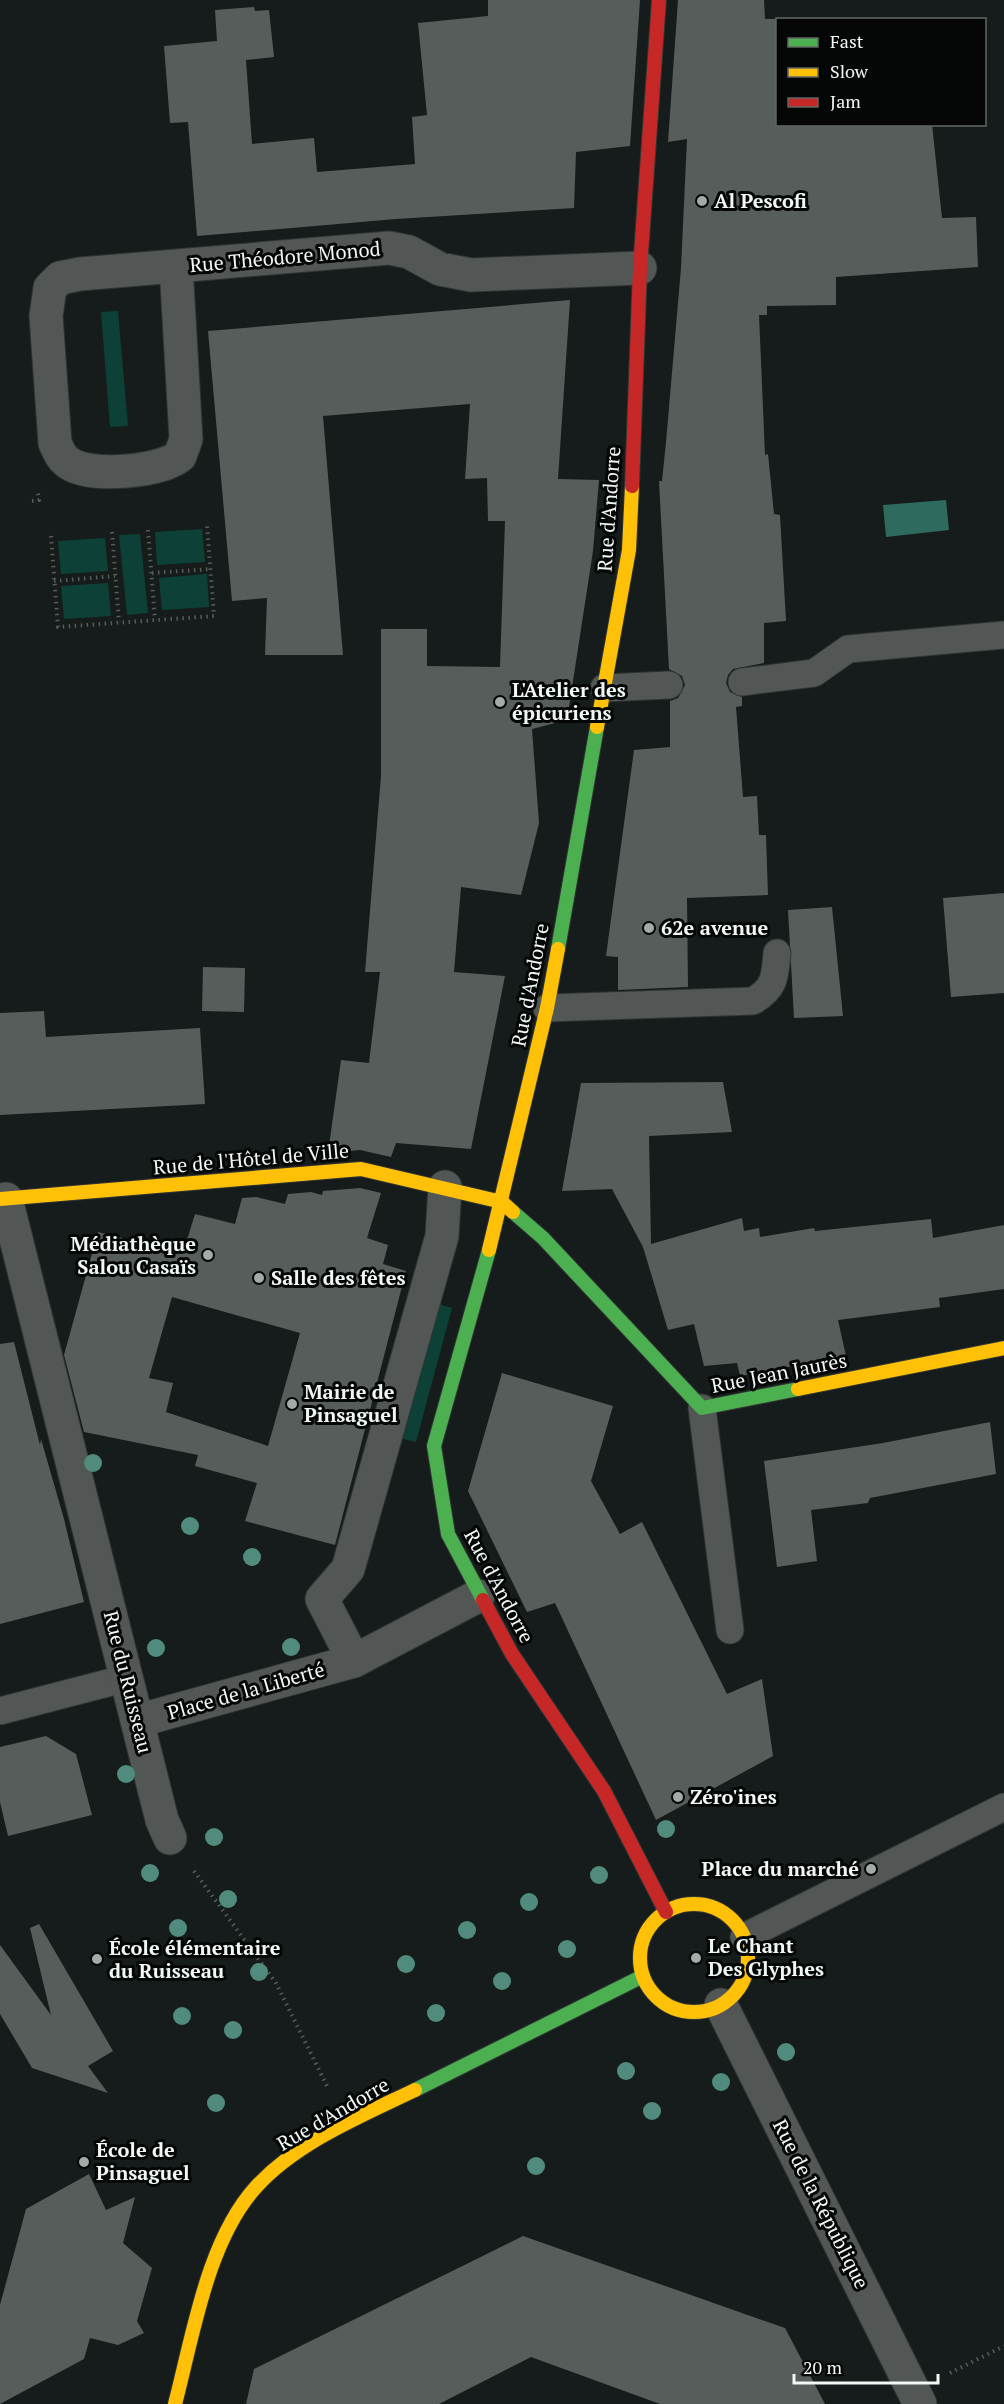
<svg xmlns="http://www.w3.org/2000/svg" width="1004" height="2404" font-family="'PT Serif',serif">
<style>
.green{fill:#0d4138}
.water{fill:#2e6b5e}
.building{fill:#575d5b;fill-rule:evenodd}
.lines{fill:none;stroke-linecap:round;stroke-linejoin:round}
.lane-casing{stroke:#303534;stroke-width:29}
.street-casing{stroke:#303534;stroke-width:35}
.fast-casing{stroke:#303534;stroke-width:16}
.slow-casing{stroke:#303534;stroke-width:16}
.jam-casing{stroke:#303534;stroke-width:16}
.path{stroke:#575c5b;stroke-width:4;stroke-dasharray:1.5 4.5;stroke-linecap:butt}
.lane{stroke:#525655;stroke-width:27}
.street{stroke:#525655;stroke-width:33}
.fast{stroke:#4caf50;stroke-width:14}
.slow{stroke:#ffc107;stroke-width:14}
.jam{stroke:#c62828;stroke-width:14}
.tree{fill:#508b7d}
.poi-dot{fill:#a4aaa9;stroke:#040706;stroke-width:2}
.labels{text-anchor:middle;stroke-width:6;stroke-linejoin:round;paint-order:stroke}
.poi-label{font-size:20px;font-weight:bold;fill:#f0f7f5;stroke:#040706;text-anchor:start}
.street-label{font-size:20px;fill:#f0f7f5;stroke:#040706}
</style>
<rect width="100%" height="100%" fill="#161c1b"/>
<path class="green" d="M118,311L128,426L110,427L101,312Z
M202,529L205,562L157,565L155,532Z
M140,534L148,613L127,615L119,535Z
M105,538L108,571L61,574L58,541Z
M207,574L209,607L162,610L159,578Z
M108,583L111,616L64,619L61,586Z
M431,1302L452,1308L416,1442L395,1437Z"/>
<path class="water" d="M946,500L949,530L886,537L883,505Z"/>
<path class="building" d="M488,0H640L630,146L576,152L574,208L396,219L197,236L188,122L170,123L164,46L217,41L215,10L254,7L255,11L269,10L274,57L246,60L252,144L314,138L317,172L415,164L412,117L427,115L418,23L488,16Z
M678,0H764L765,19H777V124H932L942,218L976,217L978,267L836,277V305L767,306V315H759L765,455L768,454L774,514L780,515L786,621L764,623V663L733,669L728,675L726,683L730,692L742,697V706L736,707L743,797L757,796L759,835H766L768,895L687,898L688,987L618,990V957L606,956L634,750L670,747V701L678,698L685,685L682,676L669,669L659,481H662L666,442L681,268L687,139L668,142Z
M570,300L558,479L599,480L593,551L567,720L532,729L539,823L521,895L461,887L454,972L505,976L471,1149L396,1143L391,1157L360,1150L328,1153L341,1060L369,1063L380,972H365L381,776V629H427V666L500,667L505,521H488L487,478L465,479L470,404L323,416L343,655H265L267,598L232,601L208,331Z
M1004,893V993L951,997L943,898Z
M832,907L843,1016L794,1018L788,910Z
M203,967L245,968L244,1012L202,1011Z
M44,1011L46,1037L200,1028L205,1104L0,1115V1013Z
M723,1082L732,1132L649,1136L651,1244L742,1218L744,1231L759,1228L760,1237L814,1228L815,1231L931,1219L933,1238L1004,1225V1289L939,1298L940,1307L838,1320L846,1356L740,1376L737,1363L704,1366L694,1324L668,1330L643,1247L612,1189L562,1191L581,1083Z
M360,1188L381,1193L367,1238L388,1245L383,1264L406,1271L335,1545L245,1521L257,1483L195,1466L198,1455L84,1432L64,1355L98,1232L183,1253L195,1214L235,1224L242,1198L256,1197L285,1204L288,1194L311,1192L322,1195L323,1191ZM172,1297L300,1333L268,1446L166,1412L173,1383L149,1378Z
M14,1342L40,1445L41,1439L64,1519L84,1602L0,1624V1344Z
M502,1373L613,1406L591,1481L620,1534L642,1522L727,1694L762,1679L773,1756L656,1820L555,1603L527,1612L468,1491Z
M990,1422L996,1474L870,1498L868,1503L811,1510L817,1561L777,1567L764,1461L883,1443Z
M46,1736L76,1754L92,1815L8,1836L0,1802V1747Z
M39,1924L113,2051L88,2066L108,2093L32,2068L0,2014V1945L51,2015L30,1928Z
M89,2174L106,2210L135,2197L123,2243L152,2268L137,2321L144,2333L118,2345L90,2338L84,2359L0,2404V2305L26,2209Z
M523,2236L785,2328L825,2404H660L531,2357L439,2404H246L254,2369Z"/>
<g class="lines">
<defs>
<path id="lane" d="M742,682L814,673L848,649L1004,635
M604,688L669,685
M547,1008L753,1001C775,988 775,977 777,953
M702,1408L730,1630
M0,1711L127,1678
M744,1937L1004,1807"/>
<path id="street" d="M176,266L186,439L180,456C159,472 95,477 72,465C62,460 59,452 55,443L46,316L50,288L60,278L80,274Z
M176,266L389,248L409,252L440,269L471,275L640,268
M445,1187L442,1236L348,1569L322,1599L354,1661L478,1596
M6,1199L162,1820L170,1838
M137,1721L354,1661
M721,2005L920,2404"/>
<path id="fast" d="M558,949L597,727
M513,1212L543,1238L702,1408L798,1389
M483,1600L448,1534L434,1446L489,1250
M415,2090L643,1976"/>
<path id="slow" d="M597,727L629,550L632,486
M0,1199L361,1169L502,1202L513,1212
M489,1250L547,1008L558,949
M798,1389L1004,1348
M640 1958a54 54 0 1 1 108 0a54 54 0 1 1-108 0Z
M175,2404C193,2336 207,2241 256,2187C297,2142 361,2116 415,2090"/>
<path id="jam" d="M632,486L640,268L659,0
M483,1600L512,1654L604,1791L666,1912"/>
</defs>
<use href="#lane" class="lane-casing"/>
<use href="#street" class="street-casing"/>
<use href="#fast" class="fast-casing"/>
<use href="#slow" class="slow-casing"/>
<use href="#jam" class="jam-casing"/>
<path class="path" d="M32,501L39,500L38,493
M148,530L155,620
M112,532L119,622
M51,536L58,627L214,616L207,525
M152,573L211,569
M54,581L115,576
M194,1871L276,1983L327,2086
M950,2373L1004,2346"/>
<use href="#lane" class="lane"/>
<use href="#street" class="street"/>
<use href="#fast" class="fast"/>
<use href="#slow" class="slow"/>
<use href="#jam" class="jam"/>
</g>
<g class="tree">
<circle cx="93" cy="1463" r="9"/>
<circle cx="190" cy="1526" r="9"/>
<circle cx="252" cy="1557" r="9"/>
<circle cx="291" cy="1647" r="9"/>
<circle cx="156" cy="1648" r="9"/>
<circle cx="126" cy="1774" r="9"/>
<circle cx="666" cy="1829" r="9"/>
<circle cx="214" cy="1837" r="9"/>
<circle cx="150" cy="1873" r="9"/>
<circle cx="599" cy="1875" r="9"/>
<circle cx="228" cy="1899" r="9"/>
<circle cx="529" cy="1902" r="9"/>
<circle cx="178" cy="1928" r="9"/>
<circle cx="467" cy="1930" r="9"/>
<circle cx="567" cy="1949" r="9"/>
<circle cx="406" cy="1964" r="9"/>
<circle cx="259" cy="1972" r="9"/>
<circle cx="502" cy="1981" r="9"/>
<circle cx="436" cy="2013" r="9"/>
<circle cx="182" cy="2016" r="9"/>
<circle cx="233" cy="2030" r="9"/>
<circle cx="786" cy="2052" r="9"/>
<circle cx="626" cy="2071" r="9"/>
<circle cx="721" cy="2082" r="9"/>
<circle cx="216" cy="2103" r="9"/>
<circle cx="652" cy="2111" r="9"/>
<circle cx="536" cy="2166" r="9"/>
</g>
<g class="poi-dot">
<circle cx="702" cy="201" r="6"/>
<circle cx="500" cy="702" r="6"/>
<circle cx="649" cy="928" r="6"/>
<circle cx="208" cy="1255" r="6"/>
<circle cx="259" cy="1278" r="6"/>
<circle cx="292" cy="1404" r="6"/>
<circle cx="678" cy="1797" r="6"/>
<circle cx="871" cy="1869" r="6"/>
<circle cx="696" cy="1958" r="6"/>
<circle cx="97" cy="1959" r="6"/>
<circle cx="84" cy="2162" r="6"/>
</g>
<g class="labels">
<g class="poi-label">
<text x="714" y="208">Al Pescofi</text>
<text x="512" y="697">L'Atelier des<tspan x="512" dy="23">épicuriens</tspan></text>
<text x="661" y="935">62e avenue</text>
<text x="196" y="1251" text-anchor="end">Médiathèque<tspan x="196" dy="23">Salou Casaïs</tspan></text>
<text x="271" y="1285">Salle des fêtes</text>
<text x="304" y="1399">Mairie de<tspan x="304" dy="23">Pinsaguel</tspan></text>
<text x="690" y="1804">Zéro'ines</text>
<text x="859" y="1876" text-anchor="end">Place du marché</text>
<text x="708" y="1953">Le Chant<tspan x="708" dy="23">Des Glyphes</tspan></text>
<text x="109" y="1955">École élémentaire<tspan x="109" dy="23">du Ruisseau</tspan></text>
<text x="96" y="2157">École de<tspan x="96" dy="23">Pinsaguel</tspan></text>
</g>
<g class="street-label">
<text transform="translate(285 257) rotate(-5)" y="7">Rue Théodore Monod</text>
<text transform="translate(609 509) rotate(-86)" y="7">Rue d'Andorre</text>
<text transform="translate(530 985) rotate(-79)" y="7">Rue d'Andorre</text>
<text transform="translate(251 1159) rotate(-5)" y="7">Rue de l'Hôtel de Ville</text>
<text transform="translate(779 1373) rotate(-11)" y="7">Rue Jean Jaurès</text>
<text transform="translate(499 1586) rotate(62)" y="7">Rue d'Andorre</text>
<text transform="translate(128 1682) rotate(76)" y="7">Rue du Ruisseau</text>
<text transform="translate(246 1691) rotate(-16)" y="7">Place de la Liberté</text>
<text transform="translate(333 2114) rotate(-30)" y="7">Rue d'Andorre</text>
<text transform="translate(821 2204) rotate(63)" y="7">Rue de la République</text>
</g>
</g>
<rect x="776" y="18" width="210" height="108" fill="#040706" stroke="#626766" stroke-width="1.5"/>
<rect x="788" y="38" width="30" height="9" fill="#4caf50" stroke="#626766" stroke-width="1.5"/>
<text x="830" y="48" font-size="18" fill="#f0f7f5">Fast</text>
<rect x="788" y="68" width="30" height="9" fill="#ffc107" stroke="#626766" stroke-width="1.5"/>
<text x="830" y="78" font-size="18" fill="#f0f7f5">Slow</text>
<rect x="788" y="98" width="30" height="9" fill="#c62828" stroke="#626766" stroke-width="1.5"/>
<text x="830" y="108" font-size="18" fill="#f0f7f5">Jam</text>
<path d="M794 2374v9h144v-9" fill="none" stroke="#f0f7f5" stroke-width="3"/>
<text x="803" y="2374" font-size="18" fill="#f0f7f5" stroke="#040706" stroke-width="4.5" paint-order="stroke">20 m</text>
</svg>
